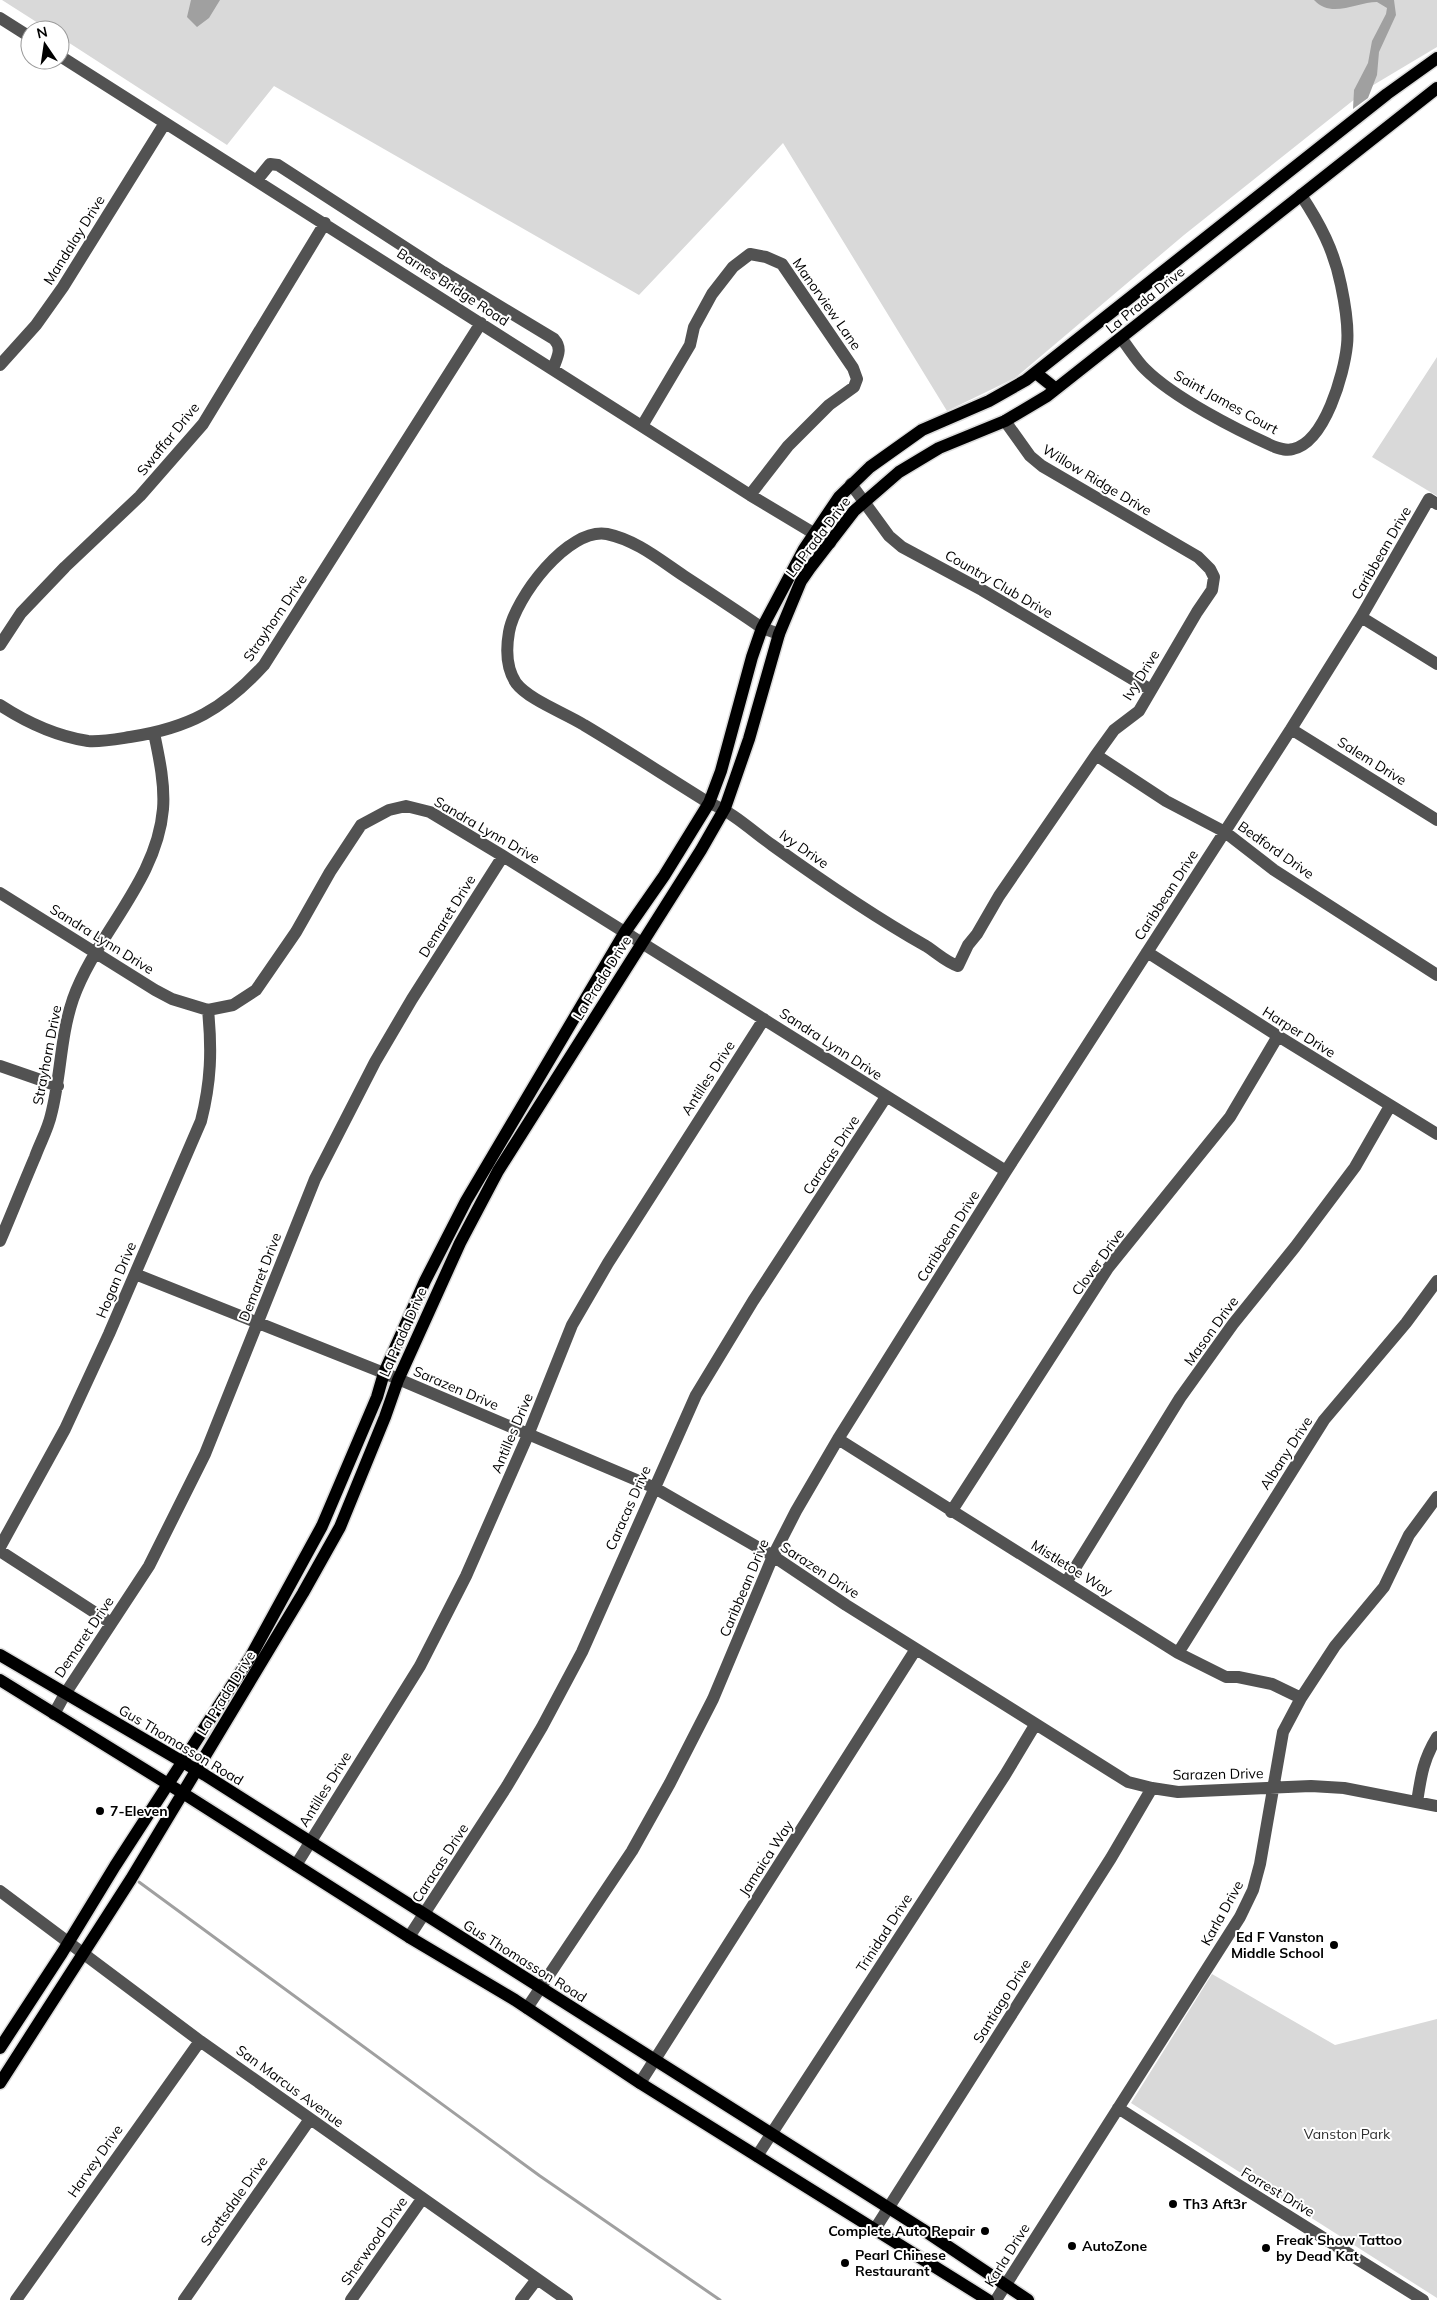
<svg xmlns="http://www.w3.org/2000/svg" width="1437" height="2300" font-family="Mulish,sans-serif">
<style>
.green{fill:#d9d9d9}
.water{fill:#a0a0a0}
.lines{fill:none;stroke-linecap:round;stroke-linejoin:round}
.stream{stroke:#a0a0a0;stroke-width:3}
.major-casing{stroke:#dbdbdb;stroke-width:15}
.minor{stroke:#525252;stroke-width:12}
.major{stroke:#000;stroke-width:12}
.poi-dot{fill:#000;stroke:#fff;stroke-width:2}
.labels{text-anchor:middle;stroke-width:4;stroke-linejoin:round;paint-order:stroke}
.street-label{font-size:14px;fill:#000;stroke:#fff}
.poi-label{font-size:14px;font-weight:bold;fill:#000;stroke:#fff;text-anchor:start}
.park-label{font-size:14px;fill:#303030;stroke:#fff}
</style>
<rect width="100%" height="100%" fill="#fff"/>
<path class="green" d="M2,0H1437V47L1370,87L1184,235L1015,378L947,411L783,143L639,295L274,86L227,145L60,37V30H49Z
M1437,357V496L1372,457Z
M1212,1974L1335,2045L1437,2019V2298L1131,2103Z"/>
<path class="water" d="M191,0H220L209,18L197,27L187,17Z
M1314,0H1394L1396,15L1379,52L1377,75L1368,98L1353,109L1354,90L1368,63L1372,41L1386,14L1387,8L1377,2C1357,2 1331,19 1314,0Z"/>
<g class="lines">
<path class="stream" d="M139,1882L540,2176L720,2300"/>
<defs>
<path id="major" d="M1036,373L1056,389
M0,1655L205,1775L922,2229L1028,2300
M0,1680L189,1797L409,1937L515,2000L640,2083L988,2300
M0,2048L62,1953L115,1866L251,1656L322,1526L377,1397L384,1373L425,1281L466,1201L625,932L664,876L709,803L721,771L752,657L762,628L804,549L839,497L870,467L922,430L989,401L1026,380L1387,94L1437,58
M0,2083L131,1879L303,1593L340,1527L385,1417L398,1380L460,1243L498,1171L701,850L725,808L749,739L779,634L801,581L810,568L854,511L899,472L939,448L1005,421L1047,396L1437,88"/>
</defs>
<use href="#major" class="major-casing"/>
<path class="minor" d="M0,18L30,37
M60,56L750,495L830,543
M257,180L270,164L278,165L443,272L554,339C563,349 557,357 553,369
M1121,338C1129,348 1136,360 1145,369C1174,398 1237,430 1275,447C1281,449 1287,451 1293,449C1325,442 1344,374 1347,345C1349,326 1345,304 1341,285C1334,250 1320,224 1301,195
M0,365L36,325L63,287L165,123
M642,426L690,345L694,327L712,294L733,267L750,254L766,257L782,264L853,368L857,379L854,387L829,405L788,446L750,495
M851,484L889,536L902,547L982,590L1151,690
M1361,617L1437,664
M779,634L762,628C736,610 710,593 684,576C660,560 636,540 607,534C568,527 515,598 509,632C506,649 506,668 516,683C529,700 565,713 584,725C626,750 667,777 709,803C733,812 751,830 772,845C822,881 873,916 926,946C937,953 946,962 958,966L968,945L977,934L999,896L1096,755L1114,730L1139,711L1197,612L1212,590L1214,577L1210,569L1198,557L1042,466L1030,456L1005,421
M0,645L21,613L65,567L140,496L203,424L325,223
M0,705C26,722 56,736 88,741C101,742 117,739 130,737C189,728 224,709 264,665L481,323
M1291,729L1437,820
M1096,755L1166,801L1225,832L1274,870L1437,975
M0,893L155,990L172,999L208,1010L233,1005L256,990L296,932L330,872L361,825L389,810L406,806L430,812L503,856L1006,1171
M1147,952L1278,1036L1437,1134
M0,1066L58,1086
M0,1241C12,1213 23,1185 35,1157C40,1143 48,1129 51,1115C61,1077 60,1037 73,999C96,934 157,881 163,809C165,784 159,757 154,733
M135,1274L384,1373L653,1487L773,1556L846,1605L1128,1782L1152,1788L1178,1792L1311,1786L1344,1788L1437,1806
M838,1439L1178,1653L1226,1677H1238L1272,1684L1301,1698
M951,1512L1108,1268L1230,1117L1278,1036
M0,1547L65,1429L109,1334L201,1121C211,1082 212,1050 208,1010
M0,1551L111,1623
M1067,1581L1180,1398L1233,1324L1295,1247L1355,1167L1390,1106
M1178,1653L1324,1420L1406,1323L1437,1281
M54,1714L65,1694L149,1566L205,1454L315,1179L375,1062L412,999L503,856
M1417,1802C1421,1776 1423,1760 1437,1737
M296,1865L420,1666L466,1576L528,1435L572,1325L608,1263L764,1019
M0,1891L200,2041L567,2300
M409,1937L507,1786L542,1727L582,1652L696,1395L753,1301L886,1097
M527,2008L632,1851L670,1783L713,1699L773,1556L796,1511L838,1439L1006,1171L1291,729L1361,617L1429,499L1437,504
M640,2083L916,1649
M1118,2108L1237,2184L1423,2300
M757,2156L1005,1775L1035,1725
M875,2229L1111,1858L1152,1788
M16,2300L200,2041
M184,2300L310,2119
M351,2300L422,2199
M521,2300L537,2279
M996,2300L1240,1917L1253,1890L1260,1864L1283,1732L1301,1698L1335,1646L1384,1587L1409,1535L1437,1497"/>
<use href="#major" class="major"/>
</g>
<g class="poi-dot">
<circle cx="100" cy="1811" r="5"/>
<circle cx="1334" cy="1945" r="5"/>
<circle cx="1173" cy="2204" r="5"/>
<circle cx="985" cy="2231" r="5"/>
<circle cx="1072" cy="2246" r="5"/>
<circle cx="1266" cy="2248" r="5"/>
<circle cx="845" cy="2263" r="5"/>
</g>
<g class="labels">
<g class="street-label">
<text transform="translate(74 240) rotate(-58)" y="5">Mandalay Drive</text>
<text transform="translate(453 287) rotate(33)" y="5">Barnes Bridge Road</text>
<text transform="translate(1145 300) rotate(-39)" y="5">La Prada Drive</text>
<text transform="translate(827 304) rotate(55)" y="5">Manorview Lane</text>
<text transform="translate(1226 402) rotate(29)" y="5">Saint James Court</text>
<text transform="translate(168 439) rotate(-51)" y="5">Swaffar Drive</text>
<text transform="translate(1097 480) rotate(31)" y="5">Willow Ridge Drive</text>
<text transform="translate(818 537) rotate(-53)" y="5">La Prada Drive</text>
<text transform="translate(1381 553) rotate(-60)" y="5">Caribbean Drive</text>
<text transform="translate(999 584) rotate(30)" y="5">Country Club Drive</text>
<text transform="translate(275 618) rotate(-56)" y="5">Strayhorn Drive</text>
<text transform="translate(1141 675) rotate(-58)" y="5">Ivy Drive</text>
<text transform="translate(1372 761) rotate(32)" y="5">Salem Drive</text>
<text transform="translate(487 830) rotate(30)" y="5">Sandra Lynn Drive</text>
<text transform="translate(804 849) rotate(35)" y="5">Ivy Drive</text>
<text transform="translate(1276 850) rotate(35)" y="5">Bedford Drive</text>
<text transform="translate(1166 895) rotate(-57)" y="5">Caribbean Drive</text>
<text transform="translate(447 916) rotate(-58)" y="5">Demaret Drive</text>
<text transform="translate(102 939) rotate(32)" y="5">Sandra Lynn Drive</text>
<text transform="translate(602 978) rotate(-58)" y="5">La Prada Drive</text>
<text transform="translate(1299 1032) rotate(32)" y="5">Harper Drive</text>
<text transform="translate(831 1044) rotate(33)" y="5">Sandra Lynn Drive</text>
<text transform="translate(47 1055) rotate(-79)" y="5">Strayhorn Drive</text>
<text transform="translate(708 1078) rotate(-57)" y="5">Antilles Drive</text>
<text transform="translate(831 1155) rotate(-57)" y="5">Caracas Drive</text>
<text transform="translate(948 1236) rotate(-58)" y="5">Caribbean Drive</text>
<text transform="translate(1098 1262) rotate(-54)" y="5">Clover Drive</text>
<text transform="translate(260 1277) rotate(-69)" y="5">Demaret Drive</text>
<text transform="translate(116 1280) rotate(-67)" y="5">Hogan Drive</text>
<text transform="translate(1211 1331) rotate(-54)" y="5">Mason Drive</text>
<text transform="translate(403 1332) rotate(-66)" y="5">La Prada Drive</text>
<text transform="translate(456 1388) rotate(23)" y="5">Sarazen Drive</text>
<text transform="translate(512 1433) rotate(-67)" y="5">Antilles Drive</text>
<text transform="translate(1286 1453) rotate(-57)" y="5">Albany Drive</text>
<text transform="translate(628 1508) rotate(-66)" y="5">Caracas Drive</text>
<text transform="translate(1072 1568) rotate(32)" y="5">Mistletoe Way</text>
<text transform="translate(820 1570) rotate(33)" y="5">Sarazen Drive</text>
<text transform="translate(744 1588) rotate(-67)" y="5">Caribbean Drive</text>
<text transform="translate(84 1637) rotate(-56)" y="5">Demaret Drive</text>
<text transform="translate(226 1693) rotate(-58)" y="5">La Prada Drive</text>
<text transform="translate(181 1745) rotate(31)" y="5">Gus Thomasson Road</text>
<text transform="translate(1218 1774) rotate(-1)" y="5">Sarazen Drive</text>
<text transform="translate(325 1789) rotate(-58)" y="5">Antilles Drive</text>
<text transform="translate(766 1858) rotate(-57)" y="5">Jamaica Way</text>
<text transform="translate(440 1863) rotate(-57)" y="5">Caracas Drive</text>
<text transform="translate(1222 1913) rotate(-61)" y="5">Karla Drive</text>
<text transform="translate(884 1933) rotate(-57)" y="5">Trinidad Drive</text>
<text transform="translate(525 1961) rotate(32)" y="5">Gus Thomasson Road</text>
<text transform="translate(1002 2001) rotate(-58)" y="5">Santiago Drive</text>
<text transform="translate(290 2086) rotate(36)" y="5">San Marcus Avenue</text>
<text transform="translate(95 2161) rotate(-55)" y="5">Harvey Drive</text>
<text transform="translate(1278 2192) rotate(31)" y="5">Forrest Drive</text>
<text transform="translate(234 2201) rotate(-55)" y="5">Scottsdale Drive</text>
<text transform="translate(374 2241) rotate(-55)" y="5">Sherwood Drive</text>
<text transform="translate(1007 2255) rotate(-58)" y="5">Karla Drive</text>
</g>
<g class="poi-label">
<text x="110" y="1816">7-Eleven</text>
<text x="1324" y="1942" text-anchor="end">Ed F Vanston<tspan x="1324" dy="16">Middle School</tspan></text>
<text x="1183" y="2209">Th3 Aft3r</text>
<text x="975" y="2236" text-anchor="end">Complete Auto Repair</text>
<text x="1276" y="2245">Freak Show Tattoo<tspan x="1276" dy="16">by Dead Kat</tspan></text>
<text x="1082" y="2251">AutoZone</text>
<text x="855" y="2260">Pearl Chinese<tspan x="855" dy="16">Restaurant</tspan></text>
</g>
<g class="park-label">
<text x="1347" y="2139">Vanston Park</text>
</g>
</g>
<g transform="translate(45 45) rotate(347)"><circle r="24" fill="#ffffff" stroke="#999999"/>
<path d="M0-4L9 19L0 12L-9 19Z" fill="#000000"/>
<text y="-8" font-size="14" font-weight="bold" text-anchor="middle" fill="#000000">N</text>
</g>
</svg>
